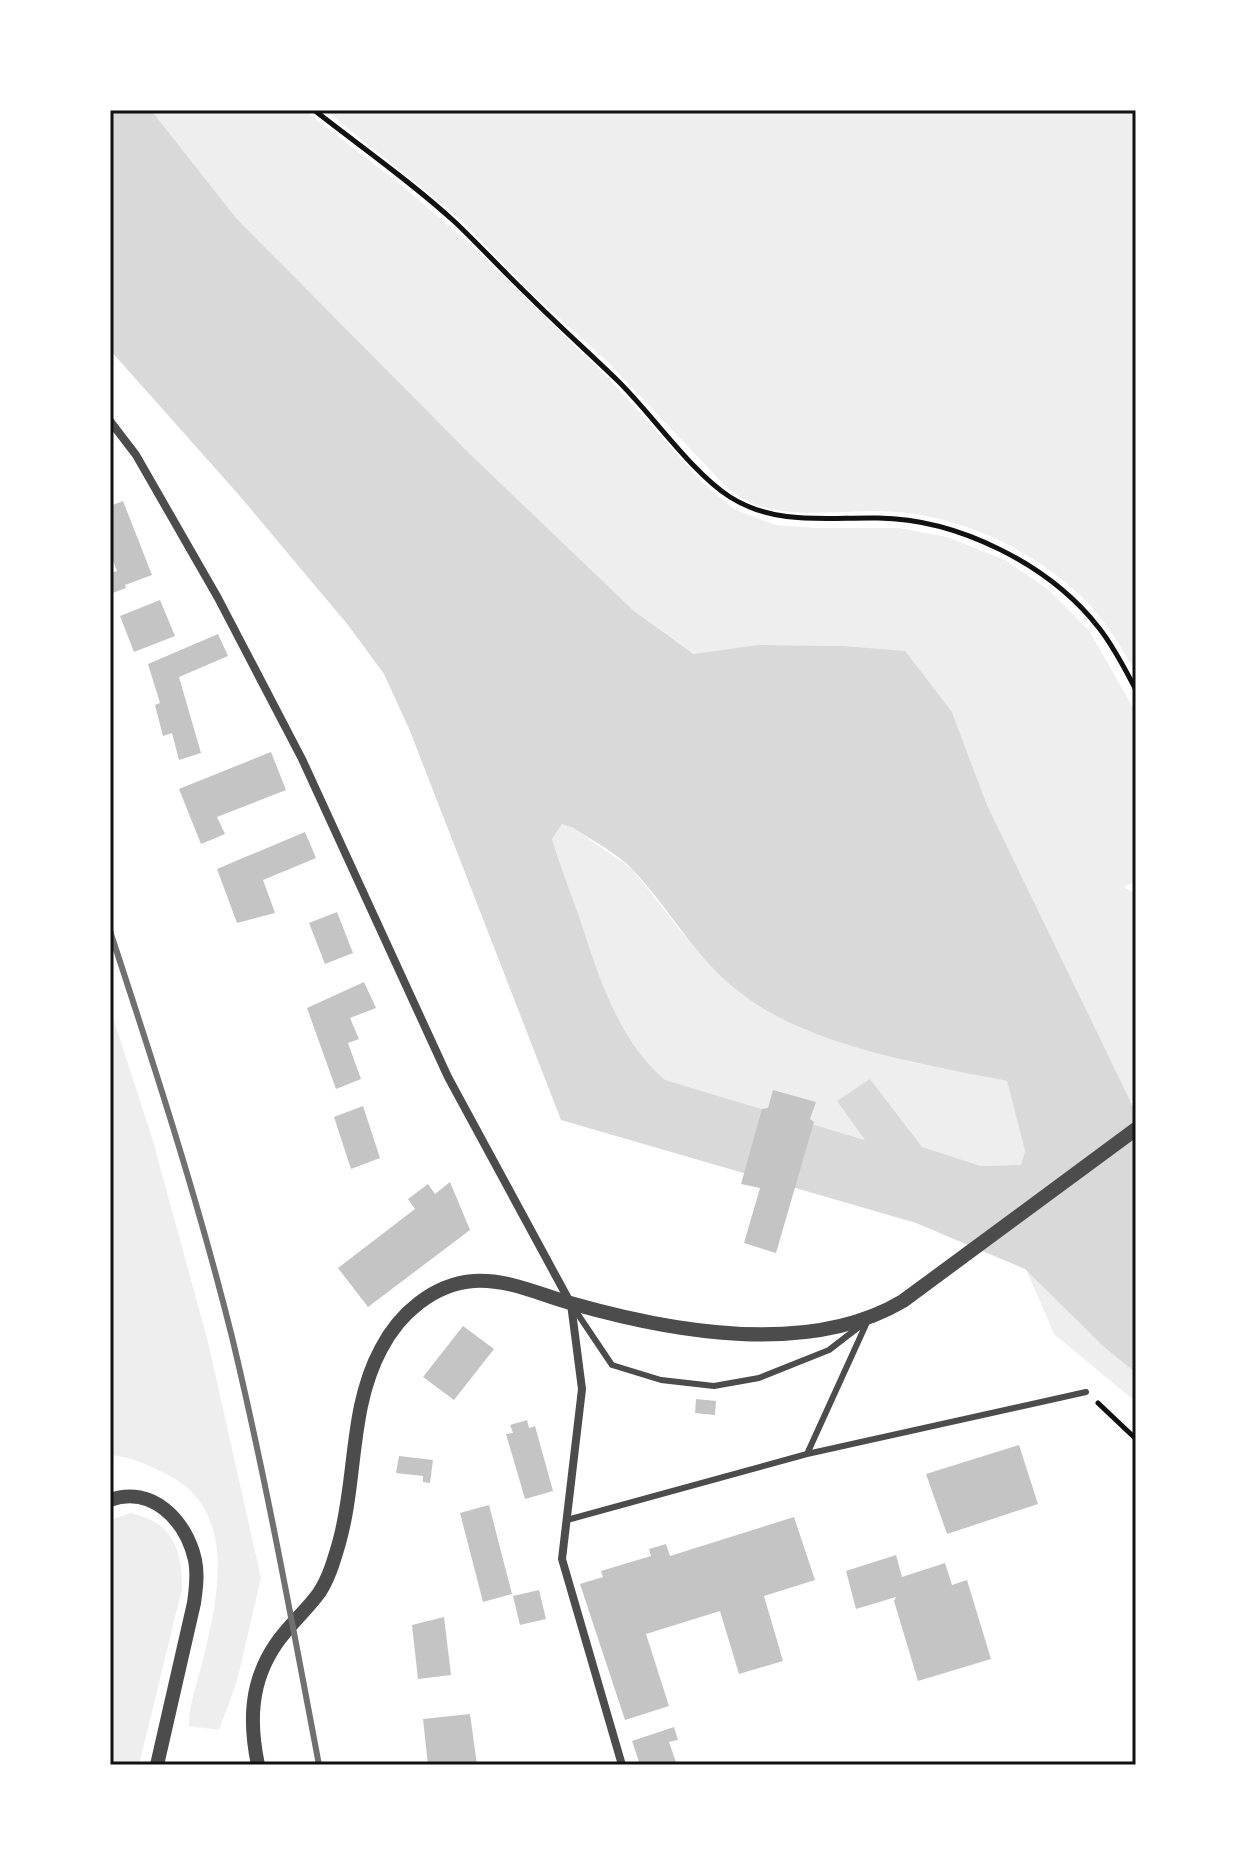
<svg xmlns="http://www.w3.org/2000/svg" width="1246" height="1875" font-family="Montserrat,sans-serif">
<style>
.green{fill:#eee}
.water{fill:#d9d9d9;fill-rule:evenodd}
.building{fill:#c4c4c4}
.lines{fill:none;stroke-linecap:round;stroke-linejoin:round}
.path{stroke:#111;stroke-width:5}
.service{stroke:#4c4c4c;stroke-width:6}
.minor{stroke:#4c4c4c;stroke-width:8}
.tertiary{stroke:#4c4c4c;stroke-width:14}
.rail{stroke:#707070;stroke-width:6}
.neatline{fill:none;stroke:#111;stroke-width:3}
</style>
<rect width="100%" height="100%" fill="#fff"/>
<path class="green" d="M151,110H304L401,185L470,244L611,381L704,484L734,509L776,525L815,528H900L947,537L1005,560L1049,590L1090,632L1136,713V881L1124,887L1136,894V1097L1130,1102L987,805L952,712L843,646L757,645L695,654L634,611L470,454L236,218Z
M325,110H1136V673C1122,649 1107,623 1088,603C1035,549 957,513 881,511C841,510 793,519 754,504C745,501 737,494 728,489L607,361L530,292L458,217Z
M562,824L573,828L632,869L684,935L807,1030L910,1062L1007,1081L1025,1151L1021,1165L981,1166L921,1147L870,1079L866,1140L664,1080C617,1039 598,974 579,916C570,890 560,865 552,839Z
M110,1008L153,1141L208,1342L261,1578L237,1681L219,1730L189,1726C189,1706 195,1690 200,1671C216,1607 242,1513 168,1475C148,1465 132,1457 110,1455Z
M1026,1269L1104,1347L1136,1373V1402L1054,1334Z
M131,1513C173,1523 182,1548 182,1589L139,1765H110V1520Z"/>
<path class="water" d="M110,110H151L236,218L470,454L634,611L694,654L757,645L843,646L905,651L952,712L987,805L1136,1113V1373L1104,1347L1025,1269L916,1223L561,1120L410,731L384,674L348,625L239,495L110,350ZM562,824L573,828C593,841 617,853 633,870C669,908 695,957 737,990C805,1046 922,1064 1007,1081L1025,1151L1021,1165L981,1166L922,1147L870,1079L837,1101L865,1140L665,1080C617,1039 598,974 579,916C570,891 560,865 552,839Z"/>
<path class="building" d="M123,501L152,575L125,585L126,588L110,594V573L117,571L110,553V506Z
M160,600L175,636L134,652L120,616Z
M218,634L228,656L179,677L201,753L179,760L172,733L163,736L155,705L160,703L148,664Z
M271,752L286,790L217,817L225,834L201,844L179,789Z
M305,832L316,858L263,880L275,913L237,923L217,869Z
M337,912L353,953L325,964L309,923Z
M364,982L376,1008L350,1018L359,1039L348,1043L361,1079L336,1089L307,1008Z
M773,1090L816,1102L810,1119L814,1122L776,1253L744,1243L760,1188L741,1184L762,1109L768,1108Z
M363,1106L380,1158L351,1169L334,1117Z
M450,1182L470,1230L368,1307L338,1268L415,1209L408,1199L428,1184L435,1194Z
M463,1326L494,1349L454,1400L423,1377Z
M696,1399L716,1401L715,1415L695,1413Z
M527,1420L529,1428L535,1426L553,1491L525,1499L506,1434L513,1433L510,1425Z
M1019,1445L1038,1504L947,1534L926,1474Z
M399,1456L433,1460L430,1483L423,1482V1476L396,1473Z
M489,1505L512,1594L483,1602L460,1513Z
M794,1517L815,1580L764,1596L783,1661L739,1674L720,1611L646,1634L669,1706L625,1720L580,1584L603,1577L601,1571L651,1556L649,1549L666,1544L670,1556Z
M896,1555L902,1577L945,1563L952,1585L967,1580L991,1659L918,1681L894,1601L896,1597L856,1609L846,1571Z
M539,1590L546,1619L520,1625L513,1596Z
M444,1617L451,1675L418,1679L412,1625Z
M470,1714L477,1765H428L423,1719Z
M674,1727L678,1740L669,1742L677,1765H640L632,1741Z"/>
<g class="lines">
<path class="path" d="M314,110C361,147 413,183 456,223C481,247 504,272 529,296C558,325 588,352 617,380C652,414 691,472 730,497C776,526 827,517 878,518C958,519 1049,564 1099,628C1114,647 1125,669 1136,690
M1098,1403L1136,1439"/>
<path class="service" d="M573,1307L612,1365L661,1380L714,1386L759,1378L829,1350L864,1323
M807,1454L1086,1392
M567,1520L807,1454L868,1320"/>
<path class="minor" d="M110,421L136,455L218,598L302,759L448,1077L571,1304L582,1389L562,1559L622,1765"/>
<path class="tertiary" d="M110,1500C152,1485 186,1520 195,1560C198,1574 196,1589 194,1603L157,1765
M258,1765C249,1722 250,1682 276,1644C288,1626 306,1611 319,1593C329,1578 334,1560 339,1543C357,1480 349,1408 381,1349C399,1314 433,1284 474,1281C510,1279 540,1295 574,1304C673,1332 809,1357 903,1301L1136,1129"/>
<path class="rail" d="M110,931C154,1065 198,1200 232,1337C266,1479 292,1622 319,1765"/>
</g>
<rect width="1246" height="1875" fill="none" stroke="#ffffff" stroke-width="224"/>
<rect x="112" y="112" width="1022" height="1651" class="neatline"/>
</svg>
